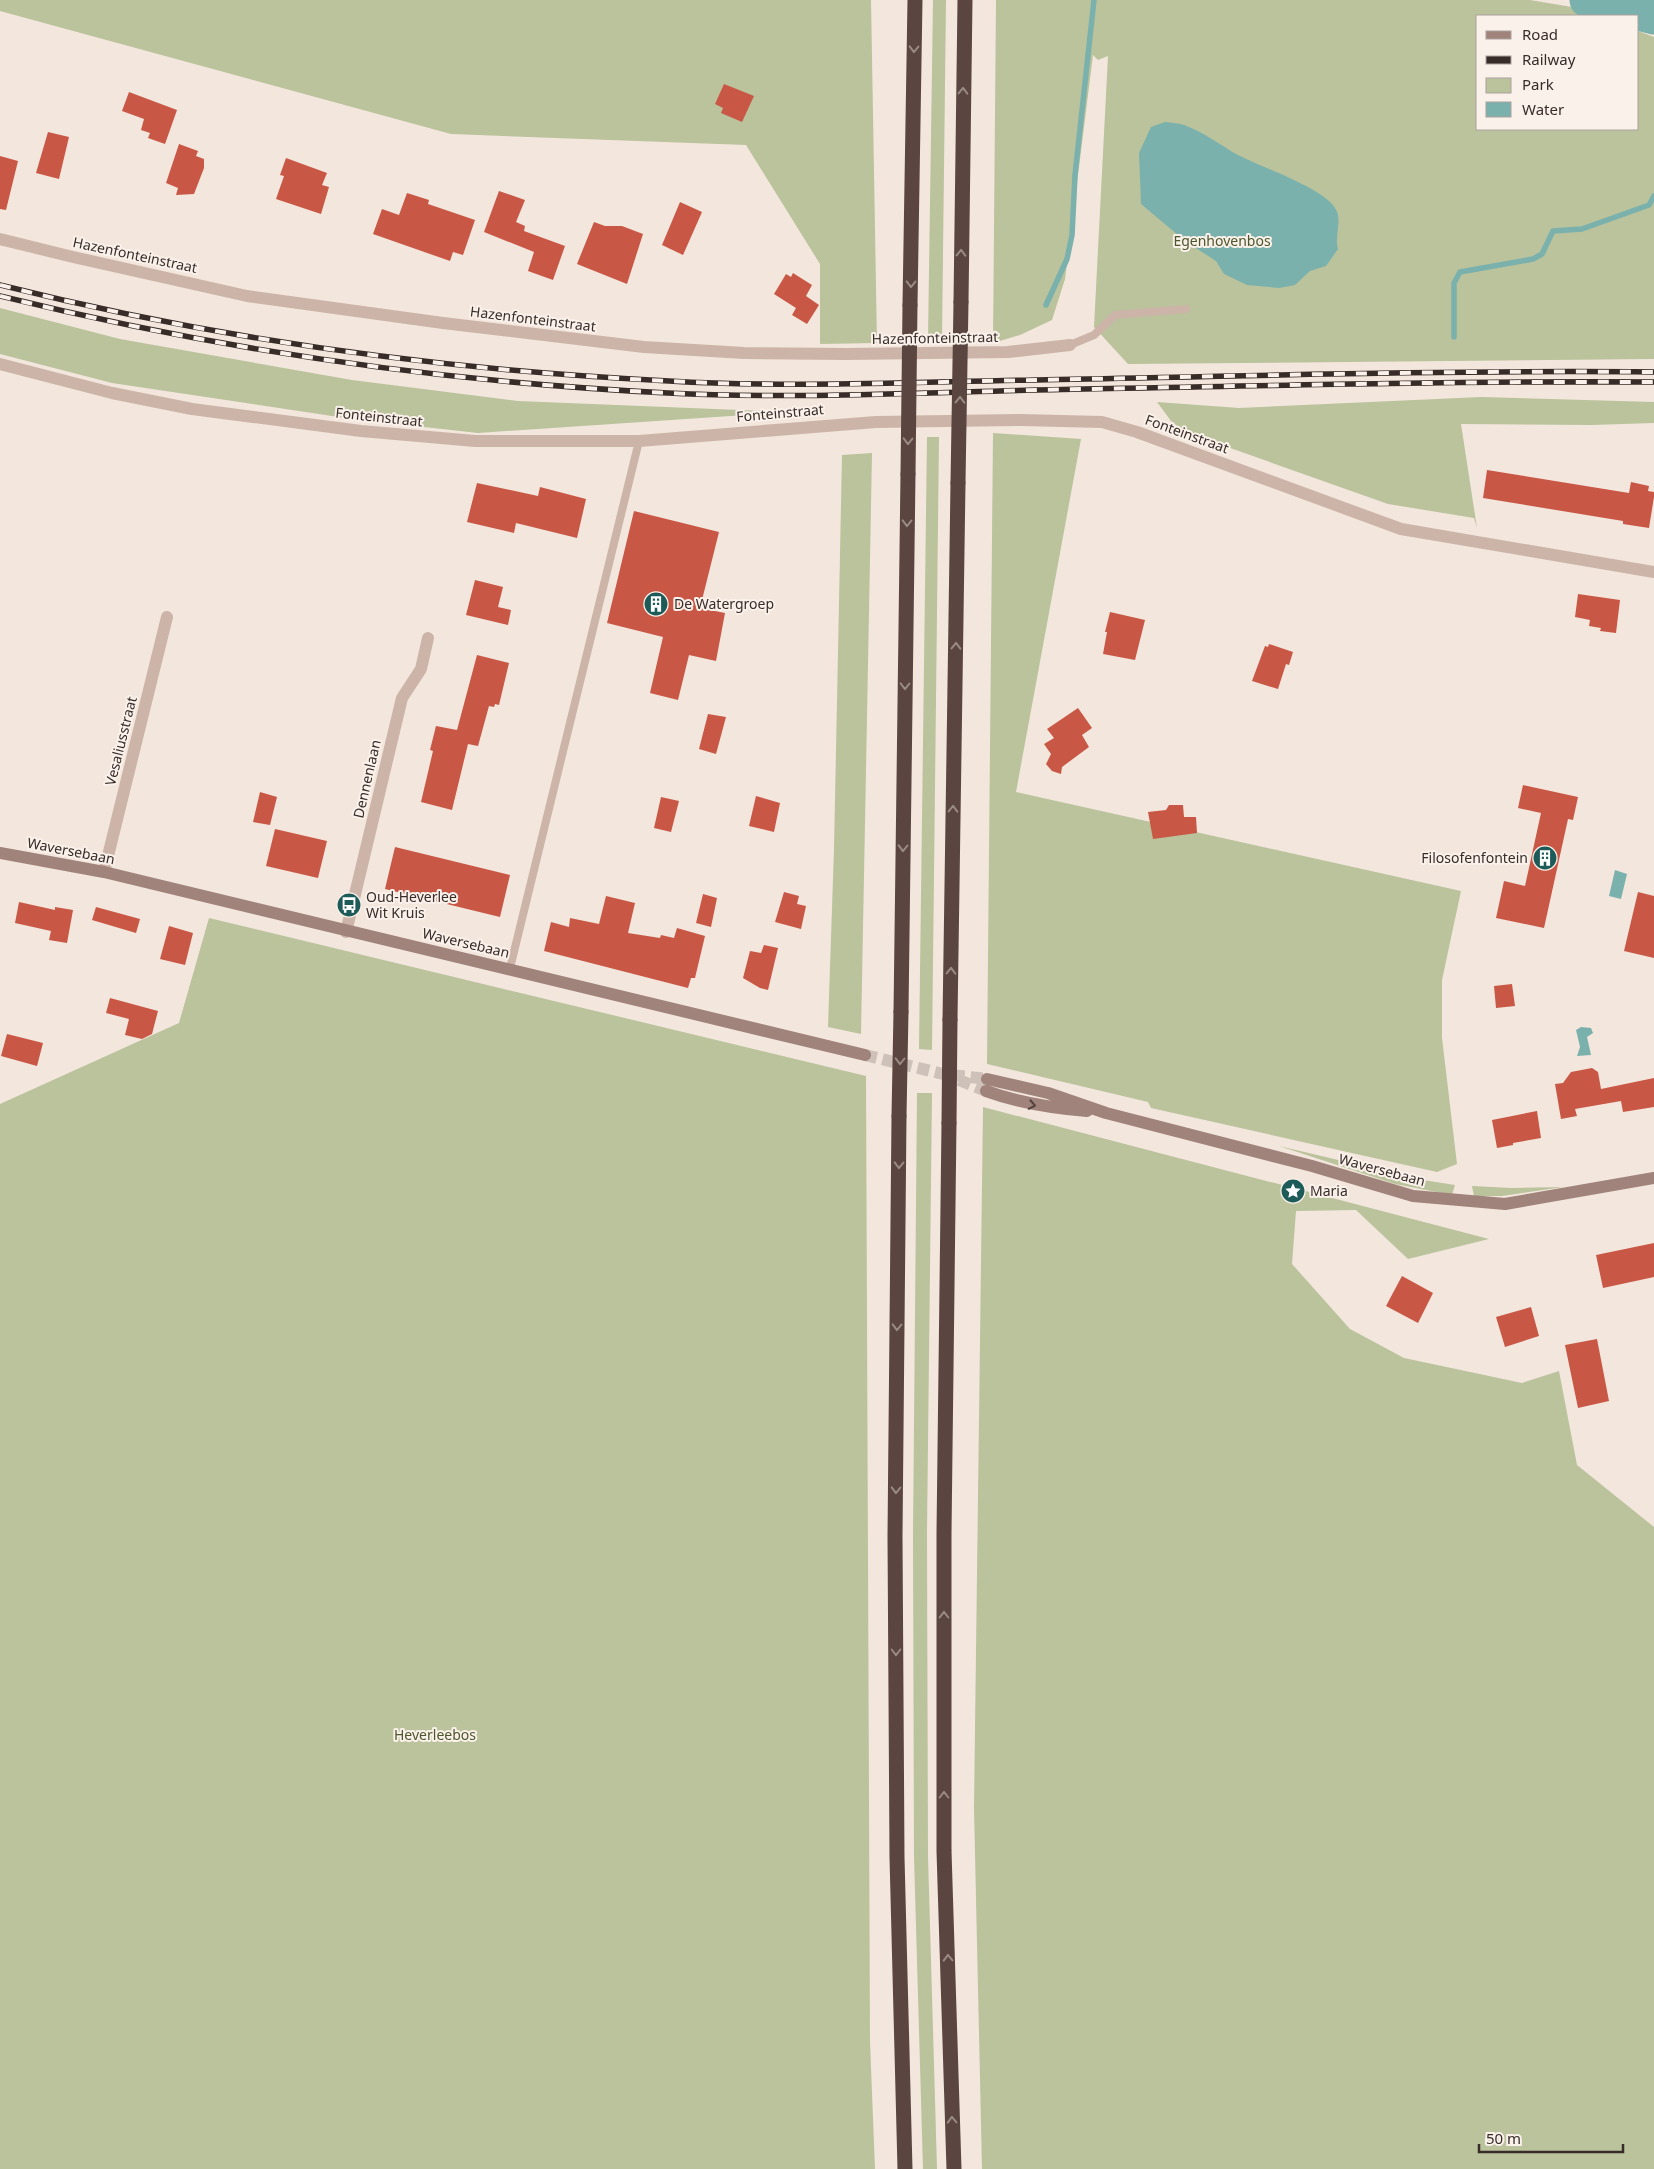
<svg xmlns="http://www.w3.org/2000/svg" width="1654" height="2169" font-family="'Noto Sans',sans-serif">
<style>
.green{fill:#bac39c}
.water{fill:#7bb1ad}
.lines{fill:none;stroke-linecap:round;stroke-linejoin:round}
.stream{stroke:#7bb1ad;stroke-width:5.5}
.river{stroke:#7bb1ad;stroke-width:35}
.building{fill:#c95745}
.secondary-tunnel{stroke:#cec1b9;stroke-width:12;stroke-dasharray:12 6;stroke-linecap:butt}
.lane{stroke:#ccb5a8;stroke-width:8}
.street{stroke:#ccb5a8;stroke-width:12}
.secondary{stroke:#a0837a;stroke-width:12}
.highway{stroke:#5a4540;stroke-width:15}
.rail-casing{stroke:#382c29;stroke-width:5.5}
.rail{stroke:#faf1ea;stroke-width:4;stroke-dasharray:11;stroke-linecap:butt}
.highway-bridge{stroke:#5a4540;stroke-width:15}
.oneway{stroke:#9a8a84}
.oneway2{stroke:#52423d}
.labels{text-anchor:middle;stroke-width:4;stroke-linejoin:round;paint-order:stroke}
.park-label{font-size:14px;fill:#4c572c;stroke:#faf1ea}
.street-label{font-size:14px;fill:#382c29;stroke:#faf1ea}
.poi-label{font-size:14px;fill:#382c29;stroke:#faf1ea;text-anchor:start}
</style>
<rect width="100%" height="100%" fill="#f3e6dd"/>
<path class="green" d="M0,0H871L877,343L820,344V264L746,145L451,134L0,11Z
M933,0H946L942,339H928Z
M996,0H1530L1578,8L1600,16H1478V129H1638V31L1654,37V359L1128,364L1094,327L1108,56L1098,60L1093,55L1065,279L1052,320L1020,335L993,343Z
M0,308L120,339L352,380L518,401L791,412L478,433L352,419L112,383L0,354Z
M1481,397L1654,402V423L1592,425L1461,424L1477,528L1474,518L1388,504L1185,432L1171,421L1157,402L1239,408Z
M993,433L1081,439L1016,792L1461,891L1442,980V1038L1457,1164L1437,1172L1151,1108L1148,1102L987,1064Z
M927,437H939L932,1050L919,1049Z
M872,453L861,1034L828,1027L834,849L842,455Z
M209,918L866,1076L870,2042L875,2169H0V1104L179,1023Z
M917,1093H932L927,1533L928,1856L937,2169H923L914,1857L913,1535Z
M983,1107L1489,1239L1408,1259L1356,1210L1296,1211L1292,1264L1350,1329L1404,1358L1522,1383L1559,1371L1577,1465L1654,1527V2169H982L974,1808Z
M1279,1146L1423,1180L1455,1185L1452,1195L1395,1184Z
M1472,1186L1512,1188L1563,1187L1502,1196H1474Z"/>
<path class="water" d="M1165,122C1172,123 1178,123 1184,125C1204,132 1220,145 1238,155C1261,167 1323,188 1335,208C1343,219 1334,237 1338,249L1326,266L1310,271L1295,285L1279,288L1247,285L1224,274L1216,261L1185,241L1141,204L1139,153L1151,127Z
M1615,870L1627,874L1621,899L1609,896Z
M1581,1027L1591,1028L1593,1033L1587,1037L1591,1055L1577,1056L1580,1047L1576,1030Z"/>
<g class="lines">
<path class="stream" d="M1046,305L1067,259L1072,235L1075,175L1094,0
M1454,337V283L1460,272L1533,259L1542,254L1553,231L1582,229L1649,205L1654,196"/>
<path class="river" d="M1587,0L1654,17"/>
</g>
<path class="building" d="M724,84L754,96L742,122L721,113L723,108L715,104Z
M129,92L177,110L165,144L148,138L150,133L141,130L144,119L122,111Z
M48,132L69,137L59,179L36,173Z
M179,144L198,151L196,156L204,159V168L194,194L176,195L178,188L166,183Z
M0,156L18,161L6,210L0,209Z
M286,158L327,173L322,185L329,187L321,214L276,199L284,176L280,175Z
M499,191L525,200L516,222L525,226L524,231L565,246L553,280L528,271L534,252L484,232Z
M407,193L429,200L428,204L475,220L463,255L453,252L450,261L373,234L382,209L399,215Z
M680,202L702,212L683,255L662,245Z
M594,222L605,226H622L643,234L627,284L577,264Z
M793,273L812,285L806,296L819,305L807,324L792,315L796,308L774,294L786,274L791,277Z
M1487,470L1629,493L1631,482L1649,486L1648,491L1654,492V497L1649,528L1623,524V521L1483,498Z
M477,483L538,496L540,487L586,499L577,538L516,523L514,533L467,522Z
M634,511L719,532L700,608L725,613L716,661L689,655L678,700L650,693L663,637L607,623Z
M475,580L503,587L498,607L511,610L508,625L466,615Z
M1578,594L1620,600L1616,633L1600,631L1601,628L1589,626L1590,620L1575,617Z
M1110,612L1145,620L1135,660L1103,654L1107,632H1105Z
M1269,644L1293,652L1289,665L1286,664L1278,689L1252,681L1265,646L1268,647Z
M477,655L509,663L499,705L495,704L494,707L489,706L478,746L468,744L452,810L421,802L433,751L430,750L436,726L457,730Z
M1078,708L1092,728L1082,735L1089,747L1062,767L1061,774L1052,771L1046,764L1051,754L1044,744L1054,738L1047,729Z
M708,714L726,717L716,754L699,749Z
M1523,785L1578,797L1573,820L1568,819L1544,928L1496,918L1504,881L1525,886L1541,813L1518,808Z
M260,792L277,797L270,825L253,822Z
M756,796L780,803L774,832L749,826Z
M661,797L679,801L671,832L654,828Z
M1169,805H1183L1184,817H1196L1197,833L1153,839L1148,812L1166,810Z
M275,829L327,841L318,878L266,866Z
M395,847L510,875L500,917L385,889Z
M784,892L799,896L797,904L806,906L801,929L775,922Z
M1638,892L1654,896V958L1624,951Z
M703,894L717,898L711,927L696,923Z
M606,896L635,903L628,933L660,938L661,935L674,938L677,928L705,936L695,978H691L688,988L544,951L551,922L569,927L570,918L599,924Z
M19,902L55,910V907L73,910L67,943L49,940L51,931L15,923Z
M96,907L140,919L136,933L92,920Z
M169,926L193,933L185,965L160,959Z
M764,945L778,948L768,990L760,988L743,978L750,951L761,953Z
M1512,984L1515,1006L1496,1008L1494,986Z
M110,998L158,1011L152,1034L142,1039L125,1035L129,1019L106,1013Z
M7,1034L43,1043L37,1066L1,1056Z
M1592,1068L1598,1072L1601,1089L1654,1078V1107L1623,1112L1621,1101L1575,1109L1577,1116L1561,1119L1555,1084L1563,1083L1571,1072Z
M1537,1111L1541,1138L1513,1143V1145L1497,1148L1492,1120Z
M1654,1243V1277L1603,1288L1596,1255Z
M1402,1276L1433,1293L1418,1323L1386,1306Z
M1531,1307L1539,1336L1505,1347L1496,1317Z
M1597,1339L1609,1401L1578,1408L1565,1345Z"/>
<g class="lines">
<path class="secondary-tunnel" d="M865,1055L943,1074L987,1079
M959,1080L986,1091"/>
<path class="lane" d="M1070,345L1094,335L1115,315L1186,309
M510,968L639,441"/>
<path class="street" d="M0,239L73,257L247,296L443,323L644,347L744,353L846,354L1008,352L1070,345
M0,364L112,393L192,409L361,431L475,441H639L876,422L1021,420L1102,422L1137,432L1401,529L1654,572
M104,872L167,617
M346,932L402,698L421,669L428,638"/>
<path class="secondary" d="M0,853L104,872L865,1055
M987,1079L1048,1093L1106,1113L1312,1166L1413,1196L1505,1204L1654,1178
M986,1091C1019,1103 1051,1108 1087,1111"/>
<path class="highway" d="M961,302L965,0
M910,305L915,0
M901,1012L908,474
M950,1020L958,483
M899,1116L895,1536L897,1857L905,2169
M949,1123L944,1533V1851L954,2169"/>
<defs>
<path id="rail" d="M0,285C219,340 443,370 669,381C791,388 914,382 1036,380C1242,376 1448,370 1654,372
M0,296C219,350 443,382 668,393C791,399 914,393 1036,390C1242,386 1448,381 1654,382"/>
</defs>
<use href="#rail" class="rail-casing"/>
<use href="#rail" class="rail"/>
<path class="highway-bridge" d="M908,474L910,305
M958,483L961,302
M899,1116L901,1012
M949,1123L950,1020"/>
</g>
<defs><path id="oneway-chevron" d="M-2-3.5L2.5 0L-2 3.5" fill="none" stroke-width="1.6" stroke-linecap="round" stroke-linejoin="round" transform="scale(1.25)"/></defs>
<g class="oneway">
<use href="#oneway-chevron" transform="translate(914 49) rotate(91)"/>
<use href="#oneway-chevron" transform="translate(963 91) rotate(-89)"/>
<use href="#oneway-chevron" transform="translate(961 253) rotate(-89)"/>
<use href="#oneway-chevron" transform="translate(911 284) rotate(91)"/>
<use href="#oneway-chevron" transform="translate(960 400) rotate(-89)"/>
<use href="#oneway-chevron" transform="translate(908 441) rotate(91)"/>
<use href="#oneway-chevron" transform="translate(907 523) rotate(91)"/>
<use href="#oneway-chevron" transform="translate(956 646) rotate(-89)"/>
<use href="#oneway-chevron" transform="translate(905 686) rotate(91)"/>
<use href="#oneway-chevron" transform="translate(953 809) rotate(-89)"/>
<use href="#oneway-chevron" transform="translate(903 848) rotate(91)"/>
<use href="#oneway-chevron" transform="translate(951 971) rotate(-89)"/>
<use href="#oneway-chevron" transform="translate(900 1061) rotate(91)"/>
<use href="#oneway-chevron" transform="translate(899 1165) rotate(91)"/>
<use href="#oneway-chevron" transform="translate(897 1327) rotate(91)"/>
<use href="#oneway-chevron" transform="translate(896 1490) rotate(91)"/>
<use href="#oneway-chevron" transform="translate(944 1615) rotate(-90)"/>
<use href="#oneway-chevron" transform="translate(896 1652) rotate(90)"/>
<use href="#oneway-chevron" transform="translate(944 1795) rotate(-90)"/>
<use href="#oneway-chevron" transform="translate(948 1958) rotate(-92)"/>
<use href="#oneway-chevron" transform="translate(952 2120) rotate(-92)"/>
</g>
<use class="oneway2" href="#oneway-chevron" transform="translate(1032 1105) rotate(11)"/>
<defs>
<symbol id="building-disc" viewBox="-11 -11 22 22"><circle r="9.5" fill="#1d5b59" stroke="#faf1ea"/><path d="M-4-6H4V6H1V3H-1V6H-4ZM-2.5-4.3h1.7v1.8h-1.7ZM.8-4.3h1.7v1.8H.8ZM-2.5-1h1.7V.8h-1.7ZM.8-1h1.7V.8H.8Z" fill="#fff"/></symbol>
<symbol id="bus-disc" viewBox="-11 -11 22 22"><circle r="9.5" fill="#1d5b59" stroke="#faf1ea"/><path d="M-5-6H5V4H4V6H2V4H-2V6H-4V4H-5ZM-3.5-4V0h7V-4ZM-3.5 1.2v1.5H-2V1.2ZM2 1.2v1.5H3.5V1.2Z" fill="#fff"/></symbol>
<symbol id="sight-disc" viewBox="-11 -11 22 22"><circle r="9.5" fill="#1d5b59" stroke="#faf1ea"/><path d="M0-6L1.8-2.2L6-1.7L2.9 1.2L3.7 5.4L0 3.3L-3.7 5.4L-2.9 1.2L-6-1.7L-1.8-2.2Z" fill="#fff"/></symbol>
</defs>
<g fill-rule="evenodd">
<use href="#building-disc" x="642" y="590" width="28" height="28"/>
<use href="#building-disc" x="1531" y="844" width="28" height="28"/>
<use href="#bus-disc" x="335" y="891" width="28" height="28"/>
<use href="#sight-disc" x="1279" y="1177" width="28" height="28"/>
</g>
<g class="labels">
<g class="park-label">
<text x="1222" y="246">Egenhovenbos</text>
<text x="435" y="1740">Heverleebos</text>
</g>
<g class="street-label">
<text transform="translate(135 255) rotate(12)" y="5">Hazenfonteinstraat</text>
<text transform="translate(533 319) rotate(7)" y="5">Hazenfonteinstraat</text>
<text transform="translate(935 338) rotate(-1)" y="5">Hazenfonteinstraat</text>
<text transform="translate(780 413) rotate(-5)" y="5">Fonteinstraat</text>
<text transform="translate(379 417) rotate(6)" y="5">Fonteinstraat</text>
<text transform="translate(1187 434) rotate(20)" y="5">Fonteinstraat</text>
<text transform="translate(121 741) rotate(-76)" y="5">Vesaliusstraat</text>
<text transform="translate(367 779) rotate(-77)" y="5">Dennenlaan</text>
<text transform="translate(71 851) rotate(11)" y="5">Waversebaan</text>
<text transform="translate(466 943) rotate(13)" y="5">Waversebaan</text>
<text transform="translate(1382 1170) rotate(15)" y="5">Waversebaan</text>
</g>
<g class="poi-label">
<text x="674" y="609">De Watergroep</text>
<text x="1528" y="863" text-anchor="end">Filosofenfontein</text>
<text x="366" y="902">Oud-Heverlee<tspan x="366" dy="16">Wit Kruis</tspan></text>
<text x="1310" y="1196">Maria</text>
</g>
</g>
<rect x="1476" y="15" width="162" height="115" fill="#faf1ea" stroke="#aca29d"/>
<rect x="1486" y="31" width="25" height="8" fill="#a0837a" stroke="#aca29d"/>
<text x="1522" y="40" font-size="15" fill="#382c29">Road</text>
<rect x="1486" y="56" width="25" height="8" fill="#382c29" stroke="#aca29d"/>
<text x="1522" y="65" font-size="15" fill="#382c29">Railway</text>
<rect x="1486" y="78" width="25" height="15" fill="#bac39c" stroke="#aca29d"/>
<text x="1522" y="90" font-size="15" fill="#382c29">Park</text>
<rect x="1486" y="102" width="25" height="15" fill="#7bb1ad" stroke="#aca29d"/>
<text x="1522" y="115" font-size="15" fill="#382c29">Water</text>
<path d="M1479 2144v8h144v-8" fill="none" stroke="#382c29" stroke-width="2.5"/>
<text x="1486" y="2144" font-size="15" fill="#382c29" stroke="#faf1ea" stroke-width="4" paint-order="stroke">50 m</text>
</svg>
